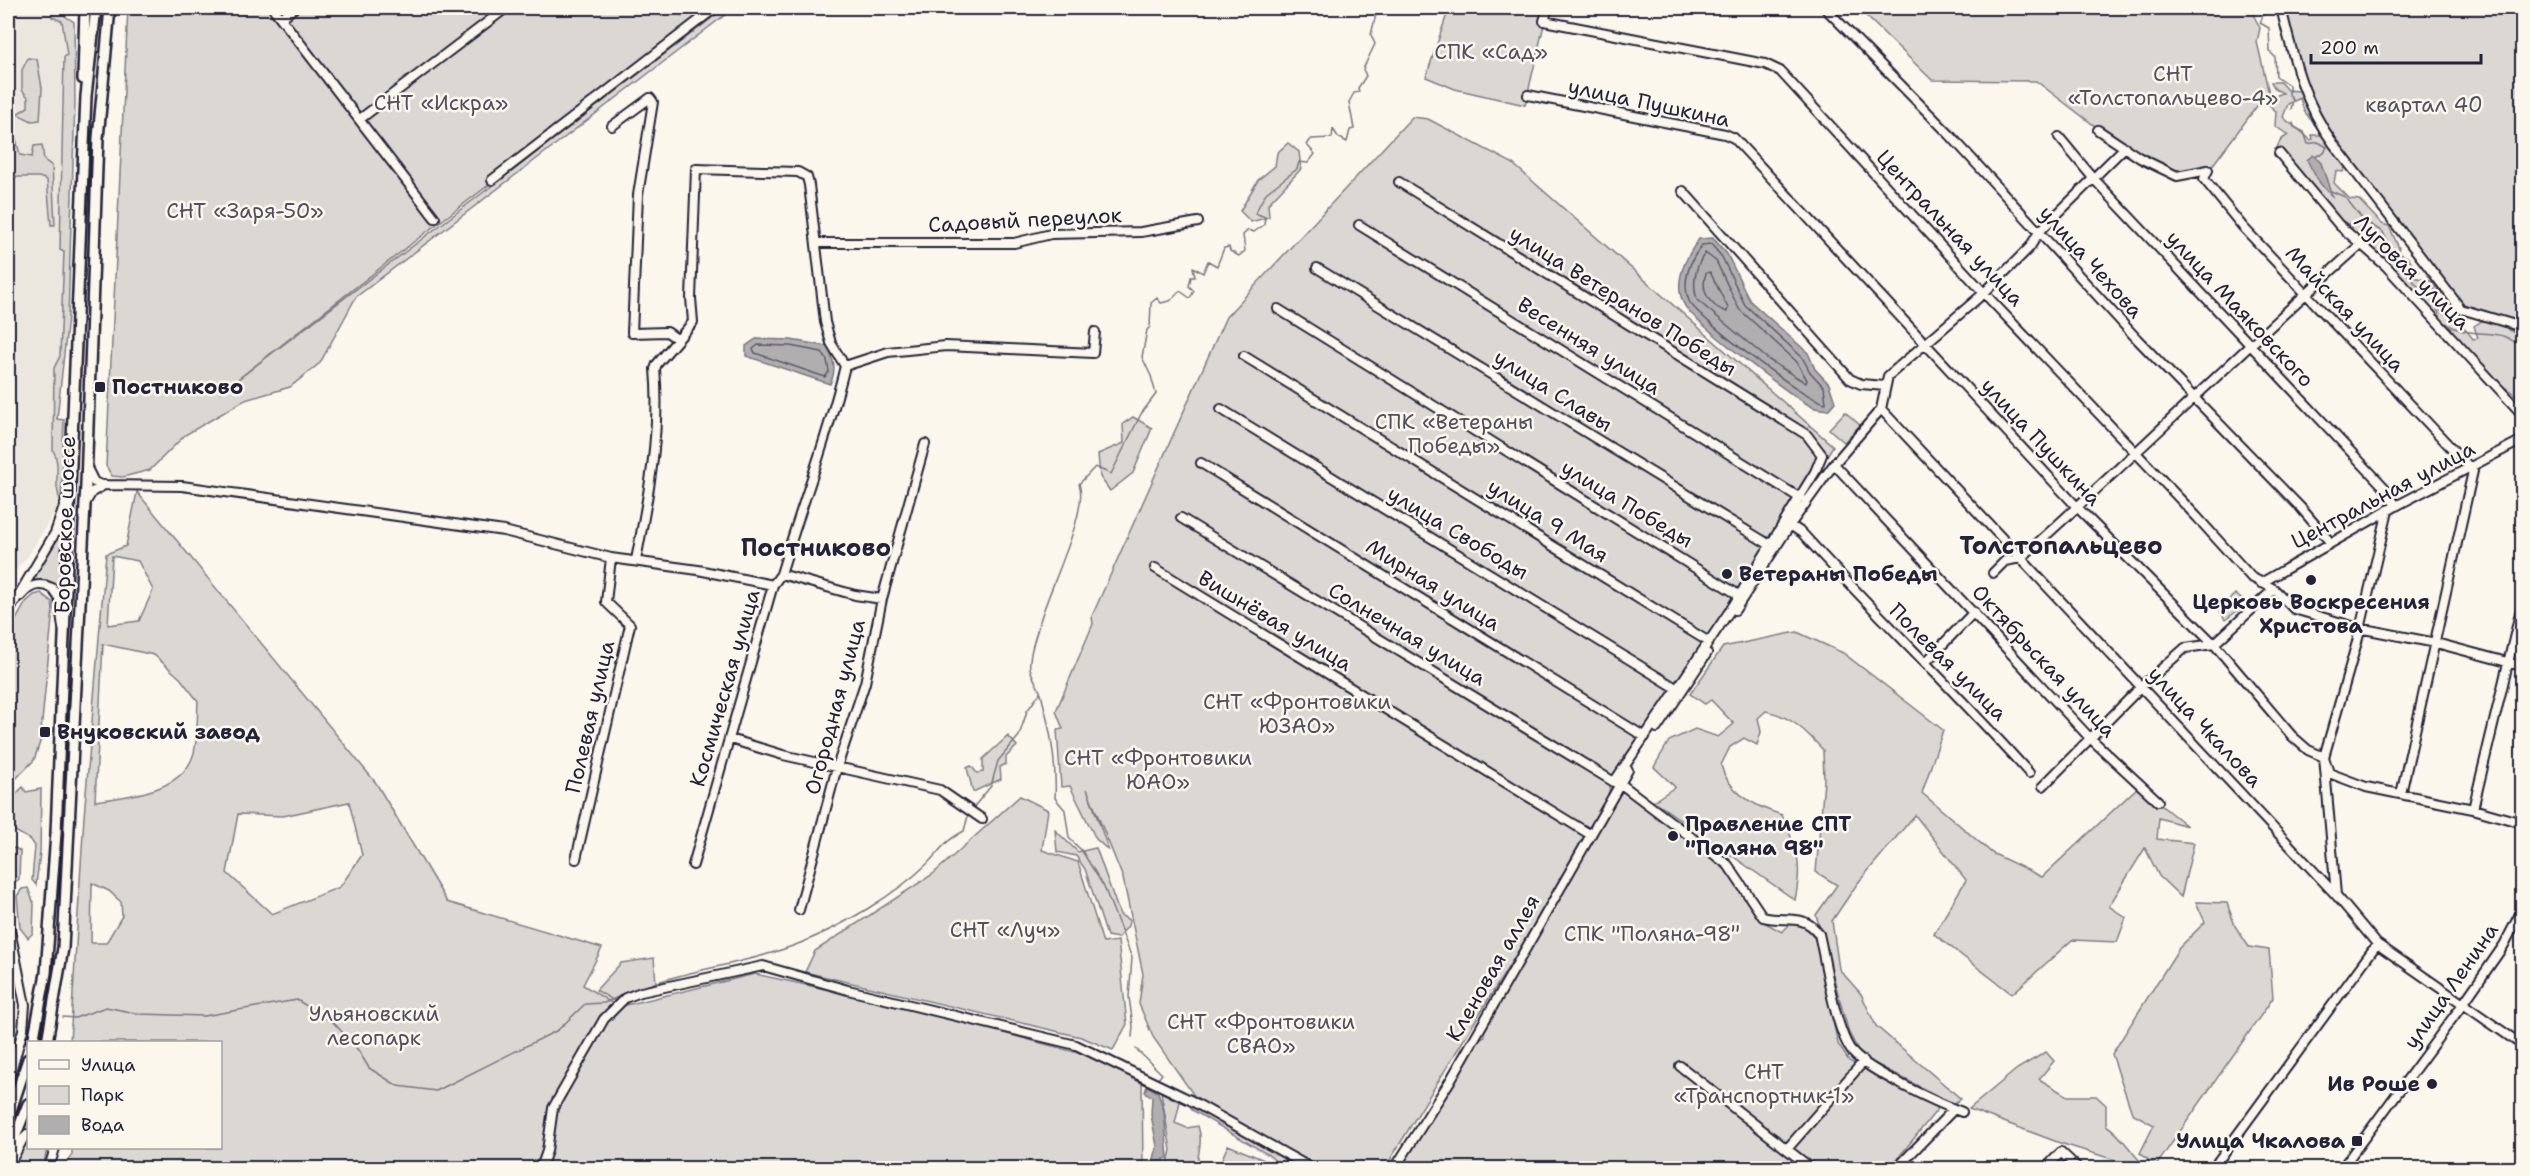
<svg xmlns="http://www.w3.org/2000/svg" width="2530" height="1176" font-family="'Shantell Sans',sans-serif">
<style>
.built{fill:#ebe7df}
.green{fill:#dbd8d3;stroke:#7e7d87;stroke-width:1.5;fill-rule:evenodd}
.water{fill:#b1aeb0;stroke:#787681;stroke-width:1.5}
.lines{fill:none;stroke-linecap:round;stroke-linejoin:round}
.shore{stroke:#5b5a6a;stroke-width:1.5}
.stream{stroke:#787681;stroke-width:1.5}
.minor-casing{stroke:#22223b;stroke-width:12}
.major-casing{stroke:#22223b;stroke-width:14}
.minor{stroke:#fbf7ec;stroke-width:8}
.major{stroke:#fbf7ec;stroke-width:9}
.poi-dot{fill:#22223b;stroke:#fbf7ec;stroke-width:2}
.labels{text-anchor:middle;stroke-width:5;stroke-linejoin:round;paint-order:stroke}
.park-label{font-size:21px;fill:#505061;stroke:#fbf7ec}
.street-label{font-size:21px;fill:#22223b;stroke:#fbf7ec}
.poi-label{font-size:21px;font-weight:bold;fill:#22223b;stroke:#fbf7ec;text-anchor:start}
.quarter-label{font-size:24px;font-weight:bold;fill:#22223b;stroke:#fbf7ec}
</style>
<rect width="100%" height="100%" fill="#fbf7ec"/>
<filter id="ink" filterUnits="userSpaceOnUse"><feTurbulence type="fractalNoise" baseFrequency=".0167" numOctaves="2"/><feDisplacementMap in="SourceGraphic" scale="12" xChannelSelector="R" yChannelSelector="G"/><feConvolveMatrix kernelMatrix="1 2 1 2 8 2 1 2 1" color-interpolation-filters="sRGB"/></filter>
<g filter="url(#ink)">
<path class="built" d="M8,8H54L52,17L61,21L67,56L64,57L60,202V250L64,252L60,356L54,368L53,450L57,458L56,492L61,502L28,556L8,580Z"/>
<path class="green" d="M54,8H67L65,16L74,22L75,101L68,317L57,419L64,420L61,502C52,485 62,466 53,450L54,368L60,356L64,252L60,250L64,57L67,55L62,21L52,17Z
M128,8H723L424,234L220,393L725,8H734L356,297L320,363L290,387L245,400L185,435L150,470L123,477L112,476L106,466Z
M1449,8H1548L1525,105L1455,89L1426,77Z
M1858,8H2250L2260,28L2257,42L2270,98L2283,93L2275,89L2271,82H2280L2287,90L2299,91L2276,8H2522V333L2507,329L2522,337V417L2517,410V396L2504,387L2494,385L2417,297L2353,237L2351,225C2337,221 2334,210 2323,202C2308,190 2254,154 2288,135L2275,126L2276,112L2263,98L2209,170L2177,177L2125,149L2036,81L1932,80ZM2300,98L2304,111L2340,158L2322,135H2312L2313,139L2310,140C2301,129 2293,127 2283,117L2288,104ZM2346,165L2460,313L2483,320L2474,326L2478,338L2473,339C2467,330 2451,315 2441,312L2438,303V289L2431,281L2409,276L2405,265L2420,272L2407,257L2397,253L2399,248L2389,226L2382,224L2359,200L2350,199L2334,183L2336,171L2343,172Z
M28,58L37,59L42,88L40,120L32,121L17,114L28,107V97L22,90V70Z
M1412,117L1428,119L1512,163L1833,446L1751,580L1611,783L1604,811L1385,1168H1320L1195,1097L1153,1037L1139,1004L1143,974L1123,878L1087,789L1109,851L1096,839L1070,786L1061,787L1057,730L1063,729L1056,711L1093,624L1092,616L1226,317Z
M15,135L20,155L32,157L34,146L42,145L44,160L52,166L55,225H51L47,180L39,177H16L9,169L8,139Z
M1288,143L1299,152L1301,169L1268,204L1269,217L1251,222L1240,211L1258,180L1275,166L1277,153Z
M1845,412L1860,425L1844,442L1829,429Z
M1133,417L1152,428L1133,473L1110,491L1100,477L1098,454L1124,443L1123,424Z
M137,492L376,783L447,902L602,948L583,985L618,1007L755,974L899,1005L1101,1059L1142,1082L1143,1168H64L72,1154V1148H220V1042H70L84,817L106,554L126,546ZM112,556L138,561L153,590L139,621L108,625ZM103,644L154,655L180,678L198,701C197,716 198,733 195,748C188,792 129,796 95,801ZM349,802L362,855L340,887L272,914L227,873L238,814L283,816ZM92,883L109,891L121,902L122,916L106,943H91Z
M63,530L61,590L47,580H33Z
M41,593L52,602L53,609L40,742L34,760L8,787V634L26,602L34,595Z
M2235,594L2245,602V605L2225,620L2219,609Z
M1797,632L1843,653L1943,730L1922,793L1992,853L2042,877L2138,787L2187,826L2159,818L2157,839L2194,843L2181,897L2159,876L2145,848L2109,906L2126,918L2117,942L2072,940L2012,994L1934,934L1966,880L1915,815L1857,884L1832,921L1839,969L1861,994L1876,1026L1961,1099L1953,1104L1862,1057L1849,1033L1816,915L1837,885L1816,872L1824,781L1823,750C1806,731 1791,716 1766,711L1758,718L1761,732L1757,745L1744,738L1730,747L1721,765C1728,793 1756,807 1782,815C1797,850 1803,862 1795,900L1654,801L1675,787L1654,767L1669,741L1695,729L1718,737L1734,724L1711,700L1705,704L1690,694L1723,647Z
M1008,736L1017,746L1006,757V764L1000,767L1001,779L973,792L967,768L971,766L977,773L983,772V759Z
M23,787L26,792L41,789L40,852L36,885L32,880L35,846L31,840L8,827V802Z
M1625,791L1722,861L1760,920L1782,932L1792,922C1804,923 1810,931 1816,941L1838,1044L1849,1061L1940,1106L1890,1168H1397L1475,1041L1485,1036L1483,1031L1619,793Z
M1020,796L1048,810L1042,850L1078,862L1103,943L1118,941L1127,1024L1113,1050L1081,1037L805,972L815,951L933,874Z
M1055,830L1078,852L1096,848L1120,915L1129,920L1128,926L1118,938L1107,936L1085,869L1076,856L1057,852Z
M15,848L20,851L19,879L15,882L8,876V850Z
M28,888L34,904L33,933L28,938L20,928L17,896L22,889Z
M2196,902L2227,903L2235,926L2249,947L2269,950L2273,998L2156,1166L2140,1153L2154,1125L2132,1113L2112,1054L2179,948L2205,922Z
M654,958L656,983L614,1001L596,990L621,963Z
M2046,1052L2054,1061L2039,1079L2067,1096H2096L2106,1105V1125C2122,1135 2128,1149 2141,1162V1168L2060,1143L1969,1109L2017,1069Z
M1161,1092L1180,1102L1175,1123L1187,1128L1198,1126C1204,1144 1196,1153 1198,1168H1167L1171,1150Z
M1190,1104L1288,1159L1300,1168H1283L1269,1155L1192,1110Z
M28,1138V1148H47L43,1168H11L22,1145Z
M1228,1145L1279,1166L1278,1168H1218Z"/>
<path class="water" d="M2313,155L2321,163L2332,196C2320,186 2314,174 2307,160Z
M1713,238L1727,254L1750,301L1808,353L1815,369L1829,384L1835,402L1828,410C1824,409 1819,409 1815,408C1798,402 1693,321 1685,306C1672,284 1686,257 1699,239Z
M756,339L791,340L826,346C834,360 837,369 830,384L746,356V346Z
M1147,1086L1158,1092L1164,1111L1168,1158L1164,1159L1163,1168H1152L1157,1146L1151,1115L1152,1097L1145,1092Z"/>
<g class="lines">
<path class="shore" d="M1711,244L1722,257L1745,305L1802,357L1810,372L1824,387L1826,403C1809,403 1697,318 1689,301C1681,282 1690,260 1702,245Z
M1705,253L1716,261L1739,309L1796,361L1807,380L1806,383L1769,360L1697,300C1692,284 1695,267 1705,253Z
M1710,272L1728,308L1727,312C1709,306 1700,291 1706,273Z
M758,345L790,346L822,352L827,360L829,372L825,377L755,353L753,349Z"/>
<path class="stream" d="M2266,8L2260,23L2269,28L2270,52L2275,57L2276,76L2289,85V95L2293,100L2291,109
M2293,123L2294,127L2304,132L2308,144L2318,142L2327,147L2324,152L2315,157
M2331,191L2345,197L2364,221L2383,232L2397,261L2420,289L2434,288V301L2442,321C2448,324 2454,329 2460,330C2483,337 2507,327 2522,351
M972,809L991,786L998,761L1019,736L1027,711L1040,693
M628,993C683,969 747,965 803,942C844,925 895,895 927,864C943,848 942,843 964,831L969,812
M63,1017L75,1018L106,1007L140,1014L204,1016L297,1000L334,1023L358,1050L369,1068L398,1086L436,1091L558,1030L585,1004L604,1003L623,995
M8,1028H14
M1132,1037L1133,1026L1129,997L1132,958L1104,887L1082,851L1069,838L1065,810L1055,798C1057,764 1050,727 1041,694C1038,685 1032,677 1030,668C1028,657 1035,639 1038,628C1045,597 1090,510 1079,484L1095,467L1111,474L1141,414L1156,394L1151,376L1142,357L1147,330L1150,327L1151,303L1157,298L1161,303L1170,301L1180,291L1190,298L1194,291L1189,286L1191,277H1195L1193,267L1203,273L1208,261L1217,266L1224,248L1229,247L1230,251L1239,256L1245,251L1243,235L1248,230L1254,232L1264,225L1265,217L1255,213L1266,193L1297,169L1299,162L1308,163L1315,154L1307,145L1311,139L1332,138L1333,129L1338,137L1347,142L1350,130L1354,129L1349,102L1354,93L1359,92L1358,88L1366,76L1363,69L1375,44L1371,35L1377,10L1374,8
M1136,1049L1162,1074L1158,1079"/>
<defs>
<path id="minor" d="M273,8L435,218
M1548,8L1544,21L1765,64L1780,71L1984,293L2197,517L2251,577L2274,589L2294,609L2359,628L2436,643L2522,666
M1825,8L1950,135L2138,340L2301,508L2330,542
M2281,8C2293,56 2303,102 2333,143L2461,309L2522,327
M281,18L294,8
M1528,95L1725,134L1734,138L2077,507L2214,644L2292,736L2308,750L2324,757L2329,773L2366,787L2473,809L2522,823
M360,119L506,8
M612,126L650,98L653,102L638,195L632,333L667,332L677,339
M2098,130L2140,158L2177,176L2208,170
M2059,137L2093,178L2384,487L2396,506
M2279,153L2339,225L2386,266L2522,414
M2208,170L2204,179L2243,227L2473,471L2401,794
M492,180L715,8
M1683,191L1850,379L1861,384L1885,386
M1359,225L1800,498
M817,243H1014L1051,234L1141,232L1198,222
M1317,268L1770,545
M1278,309L1742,597
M1244,356L1709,642
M845,366L888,352L946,346L1093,353L1095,332
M1221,409L1676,688
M1881,409L2336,895L2377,944L2522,1045
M1201,463L1645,737
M1834,464L2089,737L2158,801
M87,468L94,482L101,485L182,486L504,531L611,558L698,570L773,585
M86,502L92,492L104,485
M1181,518L1614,782L1733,606L1815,472L1822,455L1807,435L1399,182
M1790,525L1802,533C1876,615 1956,691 2029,773
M636,560C648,498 661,432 655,369L657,364L693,322L691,298L696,169L798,172L807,177L809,185L825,322L831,343L845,366C828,437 802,504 781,574L773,585L693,865
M1155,568L1591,835
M1993,573L2005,561L2021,558C2136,455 2245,347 2360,245
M781,574L855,595L882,599
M2261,583L2396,506L2522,440
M21,596C30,585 39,582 52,588L59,598L63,628
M1735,610L1790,525L1834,464L1881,409L1888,376L1984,293L2030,247L2039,232L2125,147
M8,613L55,533L67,498
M1925,663L1974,612
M1657,728L1707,653
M730,739L783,755L940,790L982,819
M1621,784L1728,865L1763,917C1785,923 1803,912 1819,934C1826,963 1835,1032 1853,1053C1869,1071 1937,1103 1962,1112
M2043,786L2142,686L2185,648L2214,644L2274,589
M2473,809L2522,605
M576,859L630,625L606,602L611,558
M2336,895L2324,757L2357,642L2388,510
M799,910L837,767L865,683L882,599L925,444
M8,920L25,1005L23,1030L8,1082
M1680,1066L1811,1168
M1787,1149L1864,1061
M8,1167L23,1139L28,1134
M49,1168L55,1148
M541,1168L547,1151L553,1108L604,1019L625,998L641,992L763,966L848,990L1076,1045L1190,1100L1311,1168
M1395,1168L1450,1081L1628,770
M1897,1168L1954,1109
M2046,1168L2061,1152L2078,1168
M2213,1168L2377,944
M2342,1168L2463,1004L2504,945L2522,910"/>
<path id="major" d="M83,79L85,8
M33,1042L46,973L56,833L86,96L96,8
M47,1042L63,948L86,484L98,138L110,8
M8,1119L28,1059
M8,1155L28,1104"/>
</defs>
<use href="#minor" class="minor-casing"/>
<use href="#major" class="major-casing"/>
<use href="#minor" class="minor"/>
<use href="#major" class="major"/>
</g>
</g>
<g class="poi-dot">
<rect x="94" y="381" width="12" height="12" rx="3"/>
<circle cx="1727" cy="574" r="6"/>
<circle cx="2311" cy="580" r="6"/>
<rect x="39" y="726" width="12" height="12" rx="3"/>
<circle cx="1673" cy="836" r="6"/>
<circle cx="2432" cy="1084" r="6"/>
<rect x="2351" y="1135" width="12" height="12" rx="3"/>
</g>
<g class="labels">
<g class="park-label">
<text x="1491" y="59">СПК «Сад»</text>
<text x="2173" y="81">СНТ<tspan x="2173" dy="24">«Толстопальцево-4»</tspan></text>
<text x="441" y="110">СНТ «Искра»</text>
<text x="2424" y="112">квартал 40</text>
<text x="245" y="218">СНТ «Заря-50»</text>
<text x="1454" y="429">СПК «Ветераны<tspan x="1454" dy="24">Победы»</tspan></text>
<text x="1297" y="709">СНТ «Фронтовики<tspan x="1297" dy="24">ЮЗАО»</tspan></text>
<text x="1158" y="765">СНТ «Фронтовики<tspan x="1158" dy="24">ЮАО»</tspan></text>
<text x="1005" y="937">СНТ «Луч»</text>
<text x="1652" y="941">СПК "Поляна-98"</text>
<text x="374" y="1021">Ульяновский<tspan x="374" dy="24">лесопарк</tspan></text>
<text x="1261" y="1029">СНТ «Фронтовики<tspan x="1261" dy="24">СВАО»</tspan></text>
<text x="1764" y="1079">СНТ<tspan x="1764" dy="24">«Транспортник-1»</tspan></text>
</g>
<g class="street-label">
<text transform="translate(1649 103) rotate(12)" y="7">улица Пушкина</text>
<text transform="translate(1025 220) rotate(-3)" y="7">Садовый переулок</text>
<text transform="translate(1950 228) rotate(47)" y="7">Центральная улица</text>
<text transform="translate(2091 262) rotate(48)" y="7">улица Чехова</text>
<text transform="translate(2412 272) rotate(45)" y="7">Луговая улица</text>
<text transform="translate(1623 301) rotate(32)" y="7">улица Ветеранов Победы</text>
<text transform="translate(2240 309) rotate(47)" y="7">улица Маяковского</text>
<text transform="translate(2345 309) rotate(47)" y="7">Майская улица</text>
<text transform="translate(1589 346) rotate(32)" y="7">Весенняя улица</text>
<text transform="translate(1553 391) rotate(32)" y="7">улица Славы</text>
<text transform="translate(2041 442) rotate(47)" y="7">улица Пушкина</text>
<text transform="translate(2383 495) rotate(-28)" y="7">Центральная улица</text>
<text transform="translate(1627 504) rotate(31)" y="7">улица Победы</text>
<text transform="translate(1548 521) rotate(32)" y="7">улица 9 Мая</text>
<text transform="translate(65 525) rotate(-88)" y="7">Боровское шоссе</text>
<text transform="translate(1458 533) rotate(31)" y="7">улица Свободы</text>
<text transform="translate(1433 585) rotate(32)" y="7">Мирная улица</text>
<text transform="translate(1275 621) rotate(31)" y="7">Вишнёвая улица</text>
<text transform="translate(1407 634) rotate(31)" y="7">Солнечная улица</text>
<text transform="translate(2044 661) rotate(47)" y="7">Октябрьская улица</text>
<text transform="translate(1948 662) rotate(45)" y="7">Полевая улица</text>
<text transform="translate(725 688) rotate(-74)" y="7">Космическая улица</text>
<text transform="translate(835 707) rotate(-75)" y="7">Огородная улица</text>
<text transform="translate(590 717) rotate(-77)" y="7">Полевая улица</text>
<text transform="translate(2205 727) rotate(47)" y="7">улица Чкалова</text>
<text transform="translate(1493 968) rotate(-60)" y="7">Кленовая аллея</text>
<text transform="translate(2451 986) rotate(-55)" y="7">улица Ленина</text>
</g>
<g class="poi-label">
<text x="112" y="394">Постниково</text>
<text x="1739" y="581">Ветераны Победы</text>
<text x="2311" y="609" text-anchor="middle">Церковь Воскресения<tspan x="2311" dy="24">Христова</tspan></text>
<text x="57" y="739">Внуковский завод</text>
<text x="1685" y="831">Правление СПТ<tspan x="1685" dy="24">"Поляна 98"</tspan></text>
<text x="2420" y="1091" text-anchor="end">Ив Роше</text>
<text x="2345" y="1148" text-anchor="end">Улица Чкалова</text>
</g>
<g class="quarter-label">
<text x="2061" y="554">Толстопальцево</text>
<text x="816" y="556">Постниково</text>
</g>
</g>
<rect width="2530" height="1176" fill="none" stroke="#fbf7ec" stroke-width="30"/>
<rect x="15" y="15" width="2500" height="1146" fill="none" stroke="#22223b" stroke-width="2" filter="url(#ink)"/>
<rect x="27" y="1041" width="195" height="108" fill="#fbf7ec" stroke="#a4a2a5" stroke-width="1.5"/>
<rect x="39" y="1060" width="30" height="9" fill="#fbf7ec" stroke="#a4a2a5" stroke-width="1.5"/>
<text x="81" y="1071" font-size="18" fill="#22223b">Улица</text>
<rect x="39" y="1086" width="30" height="18" fill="#dbd8d3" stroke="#a4a2a5" stroke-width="1.5"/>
<text x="81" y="1101" font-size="18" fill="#22223b">Парк</text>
<rect x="39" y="1116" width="30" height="18" fill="#b1aeb0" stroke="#a4a2a5" stroke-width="1.5"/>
<text x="81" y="1131" font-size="18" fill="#22223b">Вода</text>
<path d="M2311 54v9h170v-9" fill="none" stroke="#22223b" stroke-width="3"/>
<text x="2320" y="54" font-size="18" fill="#22223b" stroke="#fbf7ec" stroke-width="4.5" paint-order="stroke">200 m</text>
</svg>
